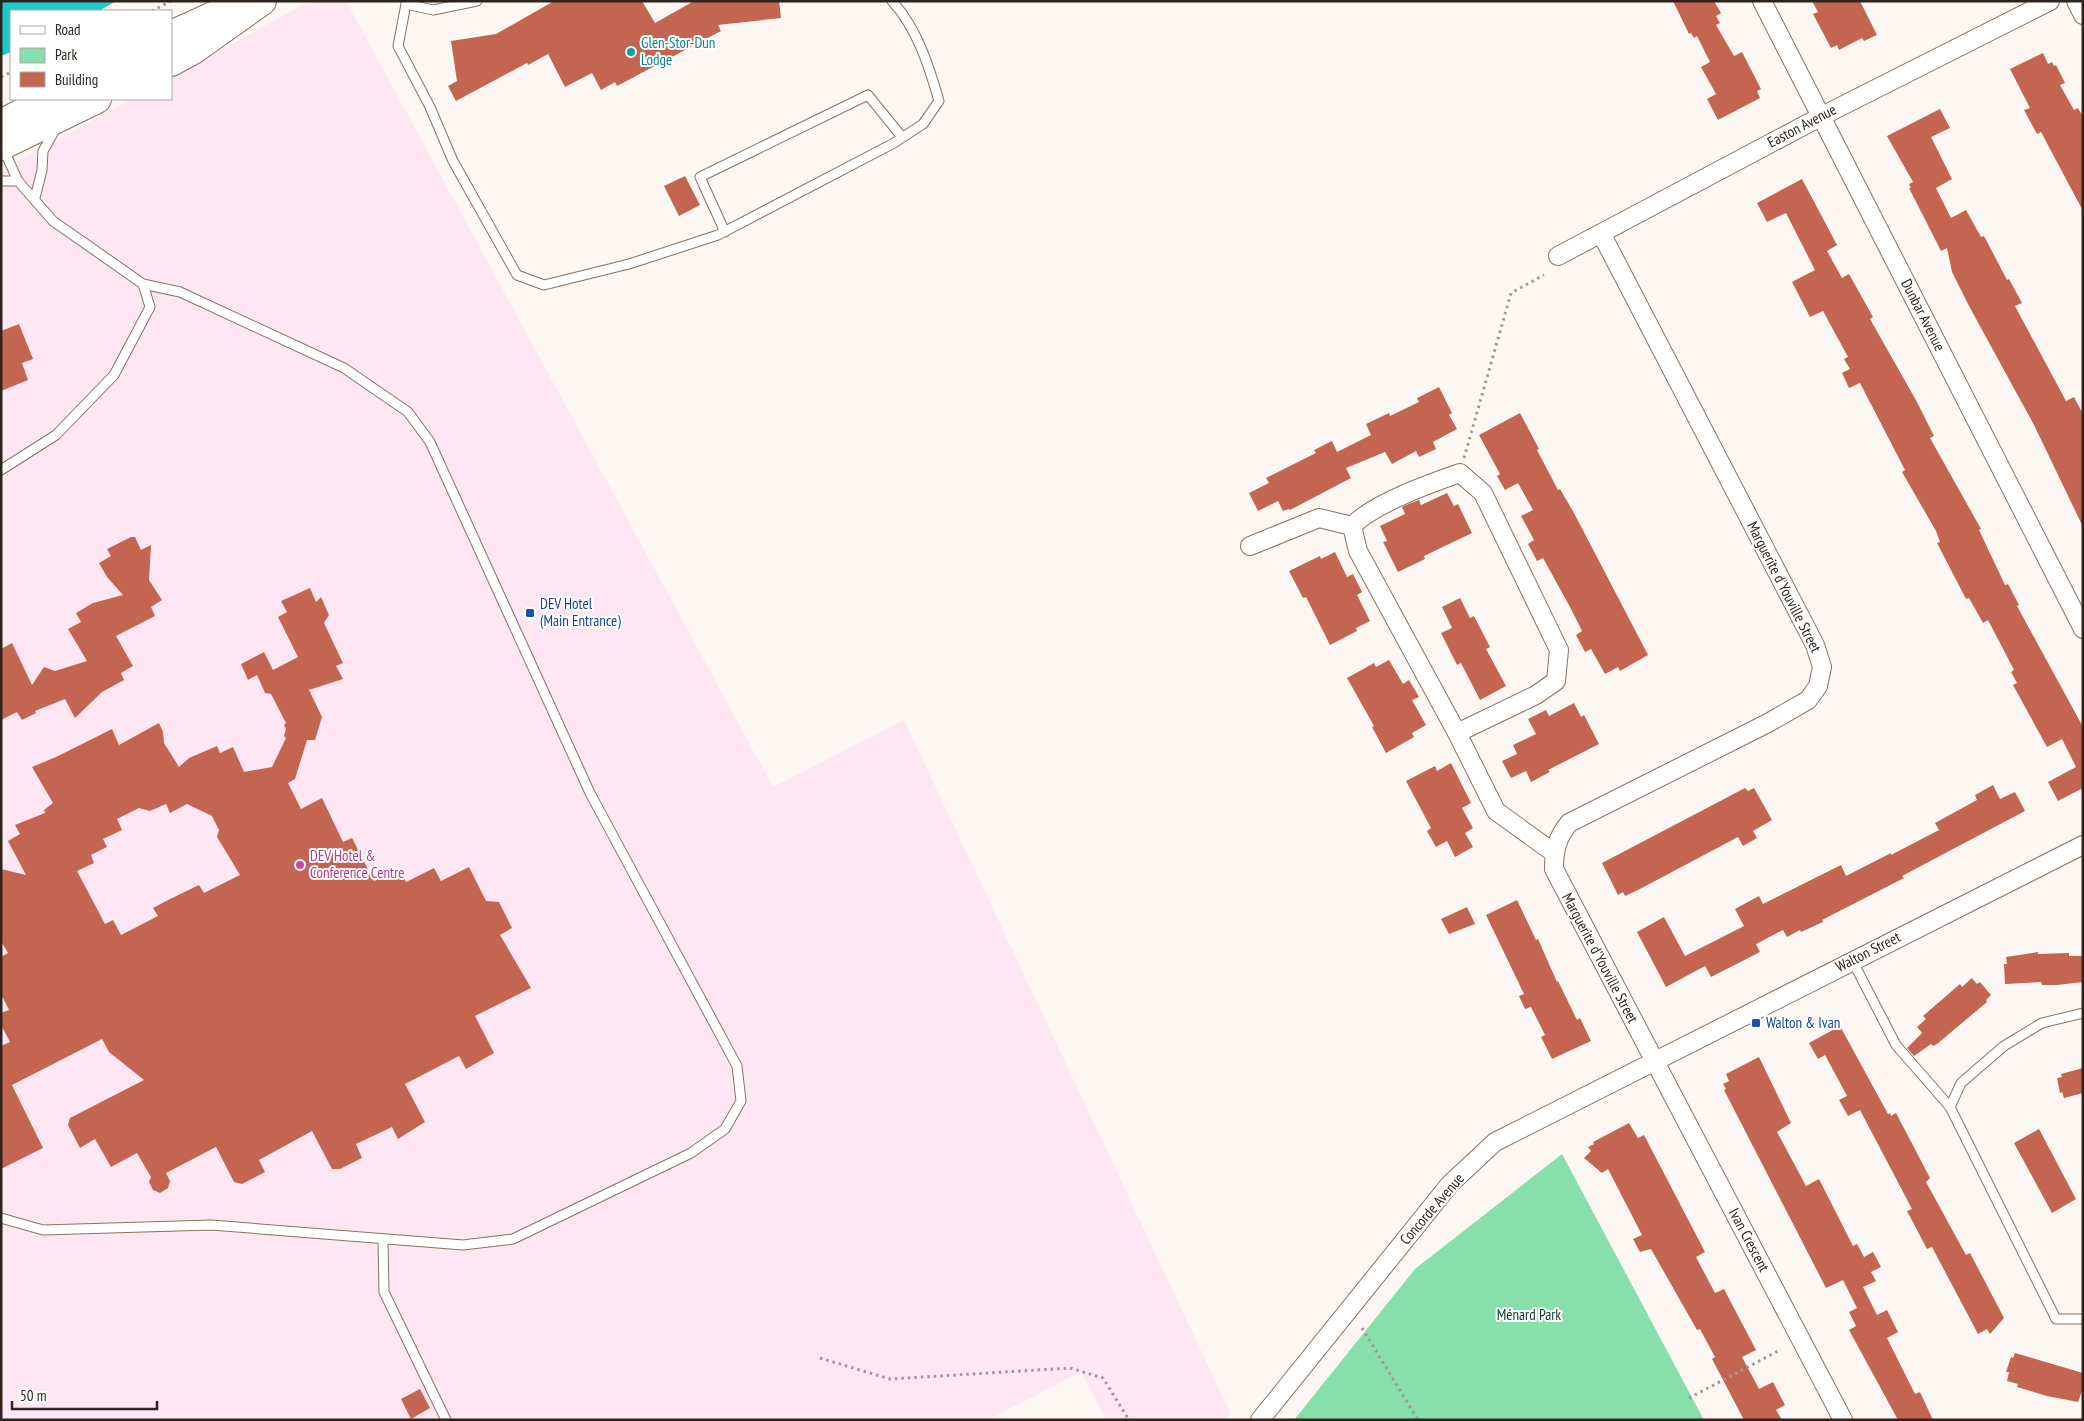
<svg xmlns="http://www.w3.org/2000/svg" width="2084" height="1421" font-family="'PT Sans Narrow',sans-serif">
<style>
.commercial{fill:#fee7f3}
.green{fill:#87dfac}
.water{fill:#1bcbce}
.building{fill:#c46551;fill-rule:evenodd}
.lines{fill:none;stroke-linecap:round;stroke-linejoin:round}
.service-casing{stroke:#8b7161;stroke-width:11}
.minor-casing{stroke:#8b7161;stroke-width:20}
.primary-casing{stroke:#8b7161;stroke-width:30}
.path{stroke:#a19994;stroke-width:3;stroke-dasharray:2.5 4;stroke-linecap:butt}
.service{stroke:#fff;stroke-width:9}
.minor{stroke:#fff;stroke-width:18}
.primary{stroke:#fff;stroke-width:28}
.culture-dot{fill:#0f9aa8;stroke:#fff;stroke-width:2}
.transit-dot{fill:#1a4fb4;stroke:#fff;stroke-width:2}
.hotel-dot{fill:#d1479c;stroke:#fff;stroke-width:2}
.labels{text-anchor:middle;stroke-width:4;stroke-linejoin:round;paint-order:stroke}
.culture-label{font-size:15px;fill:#0d838f;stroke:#fff;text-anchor:start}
.street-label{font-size:15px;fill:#2e241d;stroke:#fff}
.transit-label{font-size:15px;fill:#164399;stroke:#fff;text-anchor:start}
.hotel-label{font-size:15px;fill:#b23c85;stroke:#fff;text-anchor:start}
.park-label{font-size:15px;fill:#103c25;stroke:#fff}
</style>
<rect width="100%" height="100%" fill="#fdf7f3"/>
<path class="commercial" d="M310,1H346L773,787L904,720L1231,1414L1222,1420H1106L1081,1372L988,1420H1V170L131,99H171V77Z"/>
<path class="green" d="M1562,1154L1704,1420H1294L1415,1269Z"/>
<path class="water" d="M1,1H116L99,11H11V52L1,56Z"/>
<path class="building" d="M554,1H642L655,23L694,1H779L781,18L718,25L721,31L617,86L615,82L601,90L592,73L565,87L548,54L528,65L527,63L456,101L448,86L457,81L451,41L496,34Z
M1673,1H1714L1721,13L1716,16L1720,23L1716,25L1734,56L1742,52L1761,89L1757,91L1760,98L1718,120L1707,99L1716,94L1701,67L1710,62L1697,36L1694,38L1691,33L1689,34Z
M1812,1H1860L1877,35L1864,41L1862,38L1839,50L1837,45L1831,48L1813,14L1818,12Z
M2043,53L2048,64L2052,62L2054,66L2056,65L2065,83L2060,85L2074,110L2078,108L2083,117V211L2041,132L2037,134L2024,110L2030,108L2010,69Z
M1940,109L1950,128L1931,137L1952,179L1936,188L1951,218L1966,210L1981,237L1984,236L2007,280L2009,279L2022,303L2015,306L2066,401L2074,397L2083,414V527L2034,425L1969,306L1952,272L1947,248L1941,251L1909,188H1911L1909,184L1913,182L1887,136Z
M685,176L700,205L679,216L664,186Z
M1802,179L1837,245L1827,251L1842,278L1849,274L1873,317L1870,319L1917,402L1934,436L1930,438L1981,529L1979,530L2005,585L2008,584L2019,605L2017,606L2083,727V788L2058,801L2048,782L2076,767L2062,739L2047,747L2013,685L2017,683L2011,672L2014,670L1988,620L1983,623L1969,598L1966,599L1937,543L1940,542L1936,531L1902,472L1905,470L1860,383L1849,388L1842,373L1850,369L1844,359L1848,357L1823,311L1810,317L1792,282L1815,270L1786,213L1767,222L1757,203Z
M19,324L33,359L22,363L28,380L1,391V331Z
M1439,387L1452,413L1449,415L1457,429L1433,442L1436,449L1419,457L1416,451L1392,464L1385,452L1346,468L1351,478L1290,510L1289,509L1283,511L1278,501L1258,511L1249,493L1269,483L1266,478L1316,453L1314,450L1332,441L1337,452L1371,435L1366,424L1389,413L1390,416L1419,402L1417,398Z
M1520,413L1539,449L1537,450L1558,490L1560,489L1574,513L1648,655L1620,671L1618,667L1605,674L1591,649L1585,652L1576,635L1582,631L1570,607L1543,558L1537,561L1528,544L1534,540L1521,516L1533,510L1518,483L1505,490L1497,476L1500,474L1479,435Z
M1447,493L1454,506L1458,504L1472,533L1424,556L1425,559L1398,572L1383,542L1387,541L1380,526L1405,514L1402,507L1406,505L1419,500L1421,505Z
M131,537H135L141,550L151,545L149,580L162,600L151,607L155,616L116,636L133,666L121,673L124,680L102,692L75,718L65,699L35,711L36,713L22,720L17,712L1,720V649L12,643L32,685L44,667L55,671L87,661L68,629L81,622L76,613L93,603L123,595L107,577L99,563L111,556L107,549Z
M1335,552L1347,577L1353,574L1362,592L1357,595L1370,621L1356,628L1357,631L1330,645L1306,597L1303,598L1289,571L1320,556L1321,559Z
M310,588L316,602L321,597L329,615L324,623L343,663L336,666L343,679L309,690L322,717L315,740H307L295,779L288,783L301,809L322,798L343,842L352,838L374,881L400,868L406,882L434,868L441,881L469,867L486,901L499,902L512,928L500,935L531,988L475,1016L494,1053L466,1069L459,1056L405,1084L425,1122L398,1139L392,1127L356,1144L362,1158L340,1169H332L312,1131L259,1160L265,1172L242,1184L234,1182L216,1147L166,1173L170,1181L168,1188L160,1193L153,1190L149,1182L151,1177L137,1153L111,1167L95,1139L80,1148L68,1125L70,1118L144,1080L109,1052L102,1039L12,1085L43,1148L1,1169V1046L10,1042L1,1025V1013L9,1010L1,994V957L8,953L1,941V869L26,875L8,841L20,834L15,825L45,813L44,810L53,803L32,767L56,757L112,729L119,745L159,723L163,732L164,743L179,767L189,758L217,746L220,753L233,747L244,772L272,767L286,738L284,736L286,729L284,725L286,723L271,694L265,693L257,675L248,680L241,664L264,652L273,670L298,657L278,617L287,612L281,601ZM166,804L170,813L187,804L212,816L219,830L217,837L240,875L204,893L199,885L170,899L153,908L158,916L121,935L113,920L105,924L77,871L94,863L91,855L107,847L103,839L122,830L117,819L139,808L150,811Z
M1460,598L1470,618L1474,616L1490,647L1486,649L1506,686L1480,700L1461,663L1457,665L1441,633L1452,628L1442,607Z
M1389,660L1403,684L1409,680L1419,697L1412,700L1426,725L1412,733L1414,737L1386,753L1372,727L1374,726L1347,678L1374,663L1376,667Z
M1574,703L1581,717L1584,715L1599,744L1548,770L1550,772L1531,782L1526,771L1511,778L1502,761L1517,754L1513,745L1536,734L1528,719L1546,710L1549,716Z
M1451,763L1471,803L1462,808L1473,828L1465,833L1473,847L1455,857L1447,841L1436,847L1427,831L1431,828L1406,781L1435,766L1437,771Z
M1993,785L2000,799L2015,792L2025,811L1902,876L1904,878L1822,920L1823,922L1801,932L1800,930L1787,937L1783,930L1756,944L1760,952L1711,977L1705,966L1666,987L1637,932L1664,917L1685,956L1744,926L1735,909L1759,896L1763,904L1841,865L1846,876L1891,853V855L1939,830L1935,823L1977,800L1975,795Z
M1745,788L1748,791L1754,788L1772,820L1753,831L1757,838L1743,846L1738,837L1638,890L1625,896L1623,892L1618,895L1602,863Z
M1517,900L1536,940L1538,939L1557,982L1558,981L1577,1020L1580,1018L1591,1041L1552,1059L1541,1037L1545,1035L1531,1007L1525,1009L1519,996L1524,994L1486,915Z
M1467,907L1475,924L1449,934L1441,919Z
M2038,952V954L2069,953V956H2083V982L2057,985H2042L2041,982L2005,984L2004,964H2007L2006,957Z
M1972,978L1977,984L1980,982L1991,995L1986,1000L1987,1002L1937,1044L1933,1046L1931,1044L1914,1056L1907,1048L1922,1033L1917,1027L1926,1019L1923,1016L1960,984L1962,987Z
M1840,1026L1888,1114L1890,1113L1891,1116L1896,1113L1930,1178L1926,1182L1966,1255L1970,1253L2004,1318L1990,1334L1987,1329L1978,1334L1932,1247L1927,1249L1907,1211L1912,1209L1860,1110L1848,1116L1839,1100L1847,1096L1825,1055L1818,1059L1809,1043Z
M1759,1057L1791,1123L1777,1132L1806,1186L1819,1179L1853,1246L1857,1244L1864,1257L1873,1252L1881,1267L1871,1272L1876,1281L1863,1287L1877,1315L1887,1310L1898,1332L1887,1338L1915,1394L1920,1392L1933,1420H1898L1849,1330L1856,1326L1849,1312L1857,1308L1843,1280L1826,1288L1724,1090L1726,1089L1723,1084L1729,1081L1726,1074Z
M2083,1068V1093L2064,1098L2062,1092L2060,1093L2057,1078L2062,1077L2061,1074Z
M1629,1123L1638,1138L1644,1135L1705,1252L1696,1257L1715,1293L1724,1289L1756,1350L1742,1357L1759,1389L1773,1382L1785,1405L1776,1410L1782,1420H1744L1712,1359L1715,1357L1700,1329L1697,1330L1651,1249L1640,1252L1633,1239L1642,1235L1608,1169L1602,1173L1584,1158L1591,1151L1588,1147L1594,1144L1593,1142Z
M2039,1129L2076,1199L2052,1213L2014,1143Z
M2015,1353L2083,1373V1388L2078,1402L2047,1396L2017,1387L2018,1384L2007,1381L2009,1372H2006L2011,1357L2013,1358Z
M420,1389L430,1408L411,1419L401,1399Z"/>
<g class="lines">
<defs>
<path id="service" d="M406,1V4L433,10L477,1
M406,4L398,46L430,107L453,161L517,275L544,285L629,264L718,235L894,143L923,124L939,101C929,66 917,28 892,1
M1,181H18
M35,198L42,170L43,151L56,128
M725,232L700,177L868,95L902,137
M1,470L56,435L114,375L150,307L143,284
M1852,960L1896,1045L1950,1107L2056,1319H2083
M1950,1107L1961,1083L2004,1046L2042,1023L2083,1013
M1,1218L43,1230L211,1225L463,1245L513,1239L691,1153L725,1129L741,1101L737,1066L590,793L430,442L408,412L344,368L180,292L143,284L53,221L18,181L3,148
M383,1239L384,1292L446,1420"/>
<path id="minor" d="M1762,1L2083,629
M2076,1L2083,15
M1601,233L1815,645L1822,667L1818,686L1808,700L1768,723L1569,823C1557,838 1554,850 1554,869L1843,1420
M1558,256L1822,116L2050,1
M1250,546L1319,518L1352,526
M1457,733L1536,695L1556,681L1559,650L1483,493L1460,473C1428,484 1375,503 1352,526L1358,551L1457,733L1496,811L1554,853
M1260,1420L1450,1184L1495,1142L2083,845"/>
<path id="primary" d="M171,35L233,7
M171,62L193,50L262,1
M1,124L48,99
M1,146L97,99"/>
</defs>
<use href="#service" class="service-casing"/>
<use href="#minor" class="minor-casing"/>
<use href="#primary" class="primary-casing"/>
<path class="path" d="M152,11L171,1
M1,77L11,72
M1464,458L1511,293L1544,275
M1362,1328L1418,1420
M820,1358L890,1379L1070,1368L1103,1378L1129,1420
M1689,1398L1780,1350"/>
<use href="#service" class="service"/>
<use href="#minor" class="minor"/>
<use href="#primary" class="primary"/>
</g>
<circle class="culture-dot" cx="631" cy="52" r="5"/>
<g class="transit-dot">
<rect x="525" y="608" width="10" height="10" rx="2.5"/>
<rect x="1751" y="1018" width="10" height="10" rx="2.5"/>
</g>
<circle class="hotel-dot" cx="300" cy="865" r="5"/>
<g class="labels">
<g class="culture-label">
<text x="641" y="48">Glen-Stor-Dun<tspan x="641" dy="17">Lodge</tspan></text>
</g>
<g class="street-label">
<text transform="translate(1802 126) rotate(-28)" y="5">Easton Avenue</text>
<text transform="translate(1923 315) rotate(63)" y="5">Dunbar Avenue</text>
<text transform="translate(1784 587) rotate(63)" y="5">Marguerite d'Youville Street</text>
<text transform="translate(1868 952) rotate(-27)" y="5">Walton Street</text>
<text transform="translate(1600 958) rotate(62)" y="5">Marguerite d'Youville Street</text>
<text transform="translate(1432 1209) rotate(-49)" y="5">Concorde Avenue</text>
<text transform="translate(1749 1240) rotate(62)" y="5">Ivan Crescent</text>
</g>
<g class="transit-label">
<text x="540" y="609">DEV Hotel<tspan x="540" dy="17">(Main Entrance)</tspan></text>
<text x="1766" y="1028">Walton &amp; Ivan</text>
</g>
<g class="hotel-label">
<text x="310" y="861">DEV Hotel &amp;<tspan x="310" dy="17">Conference Centre</tspan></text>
</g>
<g class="park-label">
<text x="1529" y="1320">Ménard Park</text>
</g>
</g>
<rect width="2084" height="1421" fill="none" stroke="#2e241d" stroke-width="5"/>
<rect x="10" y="10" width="162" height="90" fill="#ffffff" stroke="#aba7a5"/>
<rect x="20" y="26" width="25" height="8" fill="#ffffff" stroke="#aba7a5"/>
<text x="55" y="35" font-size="15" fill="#2e241d">Road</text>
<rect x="20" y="48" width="25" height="15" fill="#87dfac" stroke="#aba7a5"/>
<text x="55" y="60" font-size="15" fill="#2e241d">Park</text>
<rect x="20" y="72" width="25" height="15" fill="#c46551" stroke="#aba7a5"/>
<text x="55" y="85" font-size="15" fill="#2e241d">Building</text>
<path d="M12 1401v8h145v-8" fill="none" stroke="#2e241d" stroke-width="2.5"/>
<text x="20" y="1401" font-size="15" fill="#2e241d" stroke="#ffffff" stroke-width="4" paint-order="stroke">50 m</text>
</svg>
